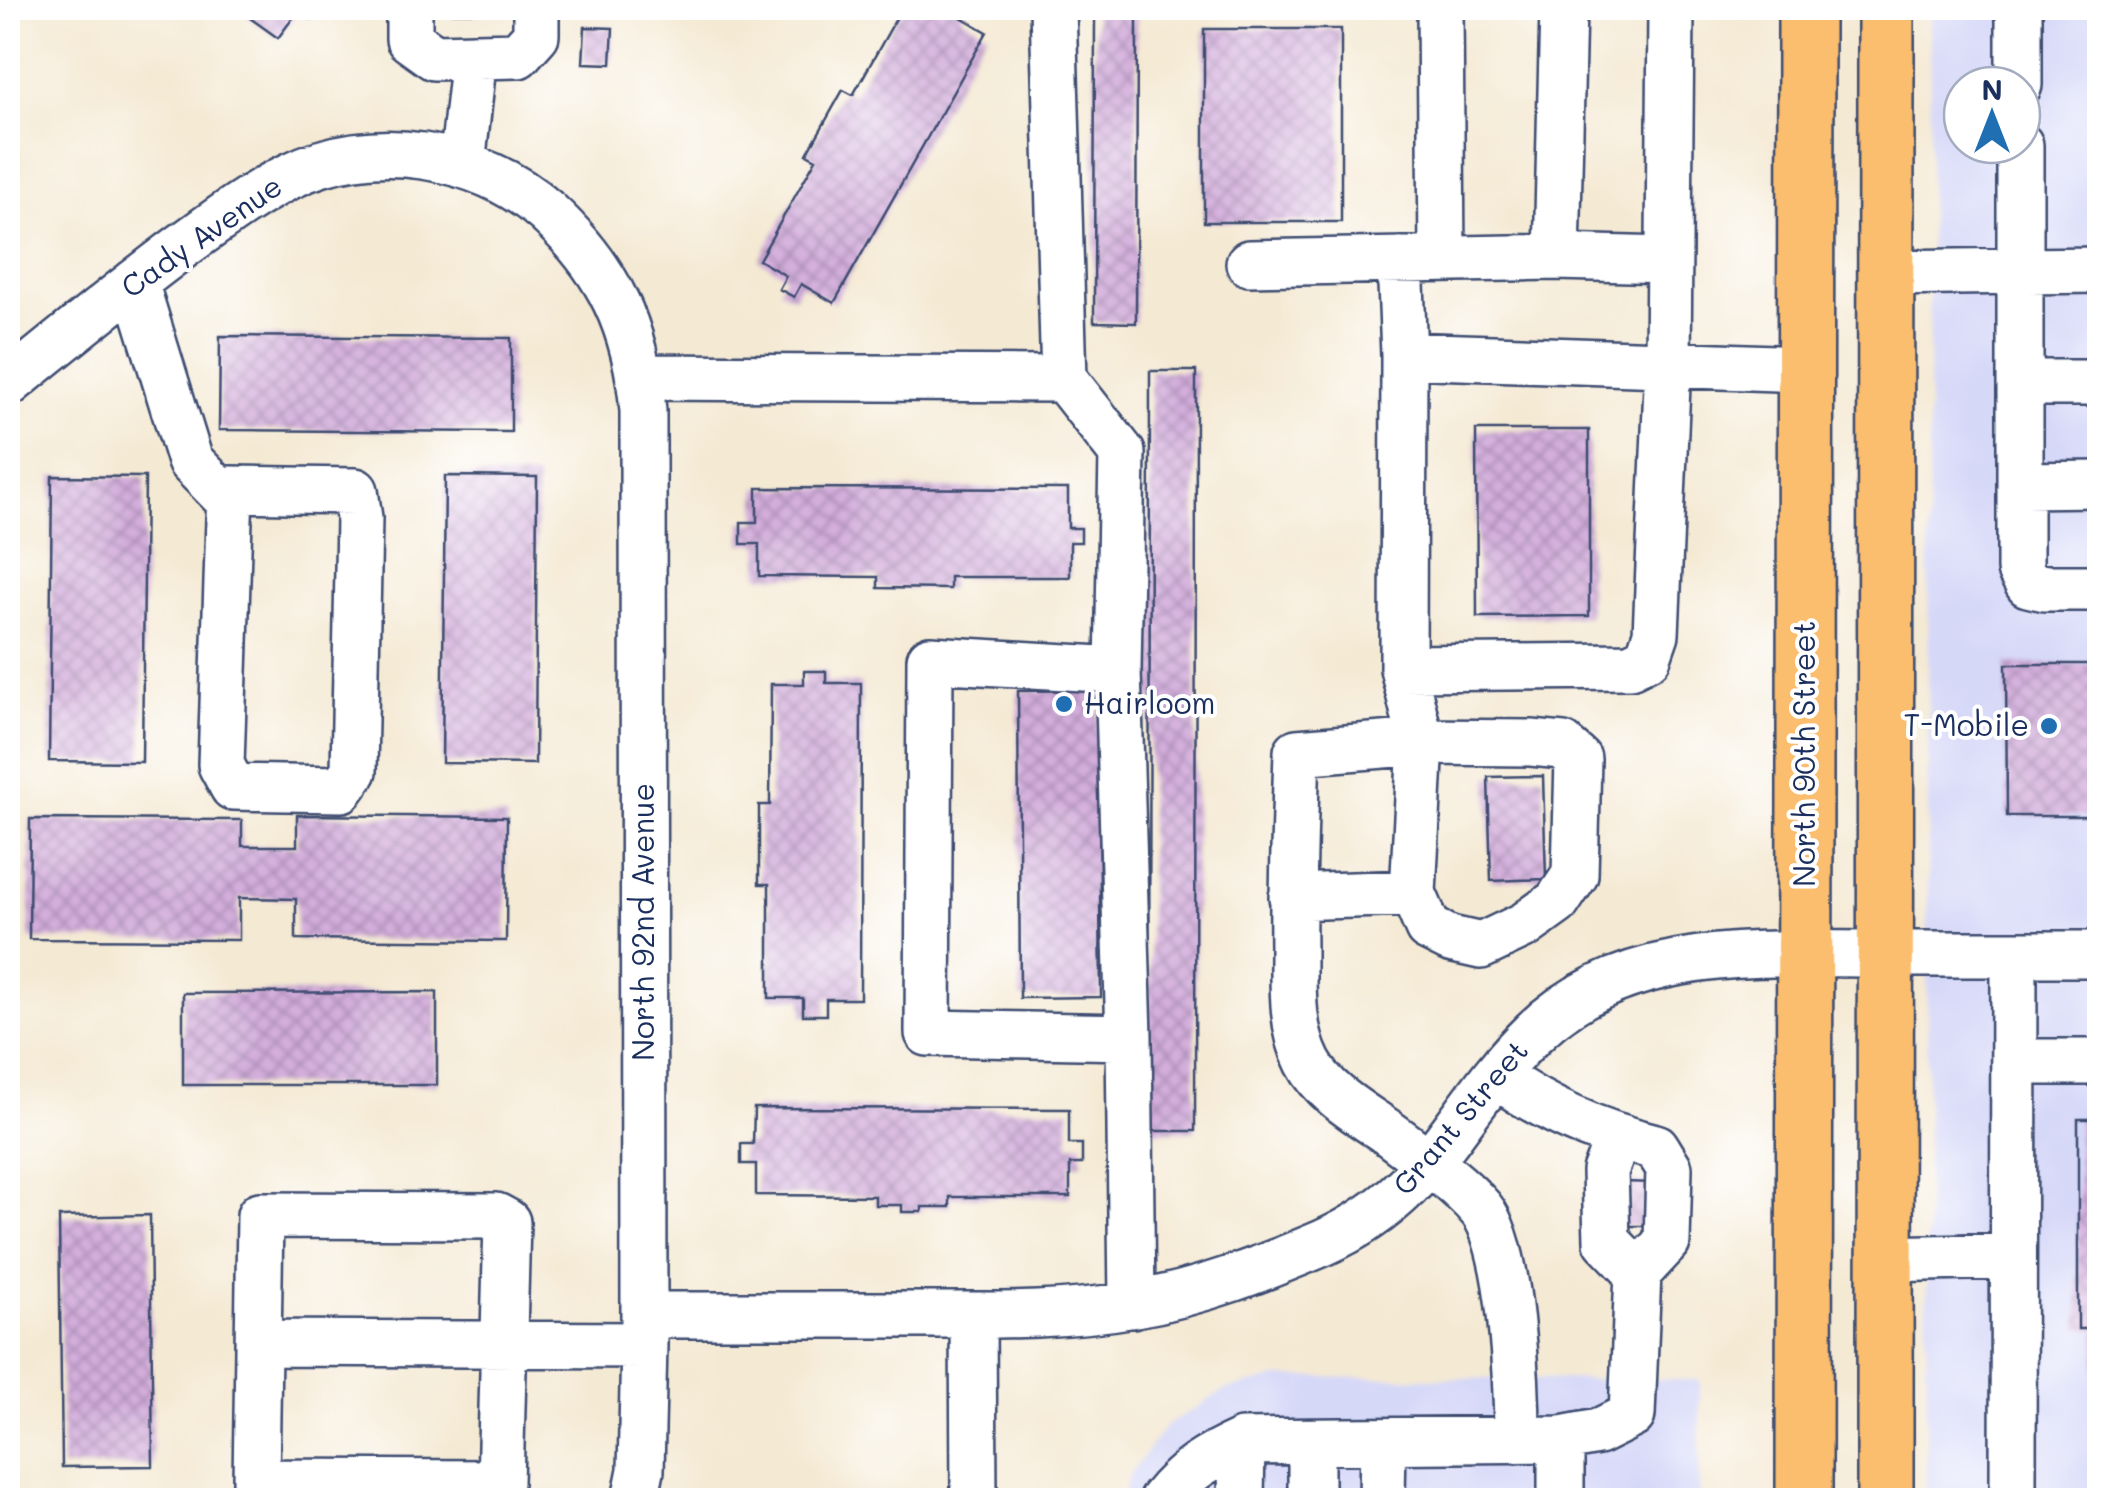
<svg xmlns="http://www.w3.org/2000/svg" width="2107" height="1508" font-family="Mali,sans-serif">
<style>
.built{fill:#d6d8f8;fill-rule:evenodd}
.building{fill:url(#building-cross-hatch)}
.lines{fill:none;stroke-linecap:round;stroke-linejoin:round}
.minor-casing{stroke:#3c4b70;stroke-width:50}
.major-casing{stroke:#3c4b70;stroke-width:60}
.minor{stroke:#fff;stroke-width:45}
.major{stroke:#fbbe6e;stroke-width:55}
.poi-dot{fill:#1f6fb2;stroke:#fff;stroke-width:4}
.labels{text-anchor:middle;stroke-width:8;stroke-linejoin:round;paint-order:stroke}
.street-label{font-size:30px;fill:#1b2f5e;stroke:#fff}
.poi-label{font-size:30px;fill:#1b2f5e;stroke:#fff;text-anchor:start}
</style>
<defs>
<pattern id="building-cross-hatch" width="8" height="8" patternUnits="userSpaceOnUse" patternTransform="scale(2.5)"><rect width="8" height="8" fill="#d4aedc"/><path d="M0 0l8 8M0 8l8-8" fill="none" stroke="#ab8eb6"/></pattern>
</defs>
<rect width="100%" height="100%" fill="#fff"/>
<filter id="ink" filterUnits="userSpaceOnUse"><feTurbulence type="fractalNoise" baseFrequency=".01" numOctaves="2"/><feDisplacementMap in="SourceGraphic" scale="20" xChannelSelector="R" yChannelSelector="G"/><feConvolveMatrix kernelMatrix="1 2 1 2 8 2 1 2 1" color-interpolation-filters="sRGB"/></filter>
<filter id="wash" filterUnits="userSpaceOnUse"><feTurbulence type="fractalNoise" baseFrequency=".0048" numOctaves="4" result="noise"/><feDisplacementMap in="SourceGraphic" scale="40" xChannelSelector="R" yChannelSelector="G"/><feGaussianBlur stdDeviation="2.25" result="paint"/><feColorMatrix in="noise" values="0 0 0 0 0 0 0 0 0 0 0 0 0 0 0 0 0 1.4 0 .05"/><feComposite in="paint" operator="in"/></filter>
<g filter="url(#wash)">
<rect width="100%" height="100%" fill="#f4e9d3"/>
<path class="built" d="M1930,8H2099V1500H1926ZM1962,85H2022V145H1962Z
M1283,1377L1700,1380L1699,1500H1121L1129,1475L1167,1425L1227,1389Z"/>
<g id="blocks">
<path class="building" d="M236,8H318L310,19L298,11L278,38Z
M434,8H518V13L434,12Z
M902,8H966L961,17L987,32L834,303L801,284L794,297L779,289L786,276L759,260L816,159L807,154L843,90L853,95Z
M1095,8H1137L1136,323L1094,322Z
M585,27L613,28L611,64L583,63Z
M1204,29H1341V222H1204Z
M220,336L511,338V432L219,430Z
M1150,371H1196L1195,1131H1149Z
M1476,430H1589V616L1477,617Z
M52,476L145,477L142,762L49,761Z
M445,476L537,477L535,764L442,763Z
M757,488L1068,489V528H1081V542H1070V577H950V589L878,588V577L759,576V544H741V522H757Z
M2006,664H2100V816H2007Z
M804,671H826V683H861L860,999H826V1015H803V998H769V884H759V805H770L771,684H804Z
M1098,690L1101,997L1020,998L1018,691Z
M1543,776L1546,879L1491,881L1488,777Z
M297,815L507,817L506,941L296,939V899L239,898V940L29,939L30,819L242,820V846H297Z
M437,992V1085H183V993Z
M754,1108L1069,1109V1144H1082V1164H1070V1197H950V1207H922V1212H902V1205H875V1196L756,1195V1164H741V1144H753Z
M2078,1119H2100V1500H2096L2095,1329H2078Z
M1623,1182L1656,1183L1655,1226H1623Z
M150,1215L153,1466L62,1467L59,1217Z"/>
</g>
</g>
<g filter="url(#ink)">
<use href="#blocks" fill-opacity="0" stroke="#3c4b70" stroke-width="2.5"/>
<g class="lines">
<defs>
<path id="minor" d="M409,8V39L434,57L518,55L536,35V8
M1440,8L1442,259
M2019,8V85
M2020,145V570L2028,584L2045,588H2100
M462,165L474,56
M1557,257L1563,8
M1400,260L1404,355
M1249,263L1557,257L1668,260
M1886,273L2100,270
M135,282L190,461L229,501
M640,377L1064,379L1053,8
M1064,379L1122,453L1118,670L1129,1037L1132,1305
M2020,383H2100
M8,384C65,338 122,291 181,247C216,222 251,195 290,176C371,135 480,152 547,212C609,269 636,327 643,411L644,1345L641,1470L635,1500
M2020,485L2100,484
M230,489L355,491L359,518L354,771L341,789L233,787L221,765Z
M1403,668L1630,666L1648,657L1656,634L1668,363L1671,8
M1118,670L930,659L928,1033L1129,1037
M1413,893L1428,928L1450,939L1481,946L1525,925L1557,902L1575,875L1578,759L1563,746L1531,743L1421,742L1297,752C1295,818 1292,884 1293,950C1293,986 1291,1029 1308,1062C1325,1095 1364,1115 1393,1136C1422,1158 1457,1181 1481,1209C1512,1247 1517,1390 1517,1440
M1292,897L1413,893L1421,742L1403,668L1404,355L1806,369
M2014,1062H2100
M1496,1075C1544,1110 1598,1133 1656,1147L1669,1168L1667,1242L1638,1273L1607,1241L1605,1171L1618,1138
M260,1215L496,1216L507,1222L500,1483L256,1482Z
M1885,1259L2013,1256
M644,1315C734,1315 824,1315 914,1315C987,1315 1062,1317 1135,1304C1200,1293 1262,1269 1323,1243C1434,1194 1454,1110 1533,1033C1624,943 1759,954 1878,954C1952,954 2026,954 2100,954
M973,1315L974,1500
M258,1343L644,1345
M1555,1440L1598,1432L1632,1415L1638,1273
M1311,1442V1500
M1162,1500C1186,1470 1207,1458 1242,1442
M1241,1500L1242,1442L1561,1439V1500
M1382,1500L1383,1441
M2013,1500L2014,954"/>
<path id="major" d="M1804,1500L1806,8
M1885,1500L1886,8"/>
</defs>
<use href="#minor" class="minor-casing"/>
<use href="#major" class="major-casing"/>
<use href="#minor" class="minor"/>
<use href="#major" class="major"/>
</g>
</g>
<g class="poi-dot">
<circle cx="1064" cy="704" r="10"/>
<circle cx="2049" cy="726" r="10"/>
</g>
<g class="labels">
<g class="street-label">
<text transform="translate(202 237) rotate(-35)" y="10">Cady Avenue</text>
<text transform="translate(1805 754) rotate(-90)" y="10">North 90th Street</text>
<text transform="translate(644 922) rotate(-90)" y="10">North 92nd Avenue</text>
<text transform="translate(1461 1118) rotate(-50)" y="10">Grant Street</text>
</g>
<g class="poi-label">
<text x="1084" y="714">Hairloom</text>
<text x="2029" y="736" text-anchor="end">T-Mobile</text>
</g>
</g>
<rect width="2107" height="1508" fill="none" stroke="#fff" stroke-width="40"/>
<g transform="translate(1992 115)"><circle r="48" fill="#ffffff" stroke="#a4acbf" stroke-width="2.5"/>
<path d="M0-8L18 38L0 25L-18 38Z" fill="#1f6fb2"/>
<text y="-15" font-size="28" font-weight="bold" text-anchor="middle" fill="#1b2f5e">N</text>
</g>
</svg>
